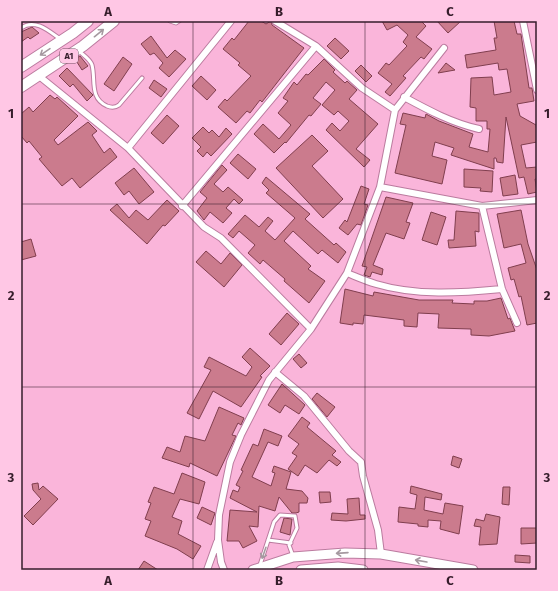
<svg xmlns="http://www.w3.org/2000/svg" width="558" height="591" font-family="'Fira Sans',sans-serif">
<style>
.building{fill:#cb7b8d;stroke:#803e4e}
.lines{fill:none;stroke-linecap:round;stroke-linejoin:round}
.service-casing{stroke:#bb7b9f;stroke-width:5}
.minor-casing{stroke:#bb7b9f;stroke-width:8}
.primary-casing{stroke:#bb7b9f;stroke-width:11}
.trunk-casing{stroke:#bb7b9f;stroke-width:12}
.service{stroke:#fff;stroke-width:3}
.minor{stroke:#fff;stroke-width:6}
.primary{stroke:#fff;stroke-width:9}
.trunk{stroke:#fff;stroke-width:10}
.oneway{stroke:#a599a0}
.grid{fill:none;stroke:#361d2b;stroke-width:1;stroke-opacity:0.55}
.labels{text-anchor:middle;stroke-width:4;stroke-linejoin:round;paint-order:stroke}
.shield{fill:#ffc7e5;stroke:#725063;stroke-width:1}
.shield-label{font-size:9px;font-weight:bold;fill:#361d2b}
.neatline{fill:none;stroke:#361d2b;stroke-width:1.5}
.grid-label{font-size:13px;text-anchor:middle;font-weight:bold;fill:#361d2b}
</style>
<rect width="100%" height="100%" fill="#fab5da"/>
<path class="building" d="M249,21H261L266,24L271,21L272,25L304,48L262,102L260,100L250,113L247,111L236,123L218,107L225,99L227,101L251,76L238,65L240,63L223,49L232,38L234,40Z
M382,21H421L426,26L416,37L432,49L424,59L421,57L403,76L406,78L390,96L385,92L392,84L378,73L386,63L389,65L407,46L403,42L408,35L397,25L387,30Z
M437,21H461L448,33Z
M494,21H514L517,34H521L529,88H532L534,101L517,104L520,116L536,125L537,132V142L521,145L526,168L537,167V179H535L537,192L528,194L524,177L519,178L506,117L503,163L497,162L496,158H494V169L451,155L454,148L435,142L432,156L447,160L442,184L395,173L406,125L400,124L403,113L425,118L426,114L439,121L473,134L469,147L488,152L490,129H487V121H476V108L470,107L471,78L492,77L494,95L511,92L507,69L499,70L498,63L467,68L465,55L496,50L494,38H497Z
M32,27L39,33L30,39L28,37L21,42V32Z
M151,36L167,58L175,50L186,59L169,77L159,68L163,63L154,53L150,55L141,44Z
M335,38L349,51L341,59L327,46Z
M80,56L88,66L82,70L75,59Z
M123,57L132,64L114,91L104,84Z
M324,59L335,70L333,72L345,83L347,81L357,90L349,99L378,124L356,149L370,160L364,167L326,130L332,123L340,131L349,121L338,111L334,115L322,105L335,90L326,82L313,98L321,104L311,116L309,115L286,143L285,142L274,153L254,134L263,124L279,139L291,125L278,113L288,101L283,98L294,82L297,85L306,74L308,75Z
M446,63L455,70L438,73Z
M361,65L372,76L366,82L355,71Z
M67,68L93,95L87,101L73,84L70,87L59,76Z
M201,76L216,90L207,100L192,86Z
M154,80L167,89L161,97L149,88Z
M50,95L55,99L57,97L78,116L54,140L58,145L88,122L97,131L92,135L104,153L110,148L117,157L80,188L72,178L62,186L39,159L42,157L29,141L27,143L21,136V114L29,107L33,112Z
M167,115L179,126L163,144L151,133Z
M203,127L209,133L212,130L219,137L226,128L232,134L211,156L207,152L203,157L197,151L201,147L192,138Z
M312,135L328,151L312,166L343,199L323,218L276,168Z
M238,154L256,169L248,179L230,163Z
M222,165L227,170L214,184L223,192L228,187L243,200L239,204L234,199L226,208L232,213L223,223L210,212L204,220L197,211L207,198L200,192Z
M134,168L154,192L139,204L129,191L124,195L115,183Z
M464,169L493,171L492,192L480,191L481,188L464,187Z
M515,175L518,194L503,196L500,178Z
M266,177L310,214L305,219L334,245L336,243L346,252L338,263L322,250L318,254L293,231L284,241L311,266L308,269L325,281L309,303L284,281L285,279L263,260L260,264L248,253L255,245L239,231L233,238L228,234L245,215L259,227L268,217L273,221L265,231L275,240L295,218L266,193L269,190L262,183Z
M361,186L369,189L364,204L368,205L361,225L357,224L348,235L339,228L345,220L347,222Z
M386,197L413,203L406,222L410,223L404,239L386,233L373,265L383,269L382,275L372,272L370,277L364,275L367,267L362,266Z
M167,200L179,211L165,226L163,225L147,244L110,210L117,204L129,218L136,210L148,220Z
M521,210L528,244L537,270V323L527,325L521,296L519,297L514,279L511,280L508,268L526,263L521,244L504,248L497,214Z
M456,211L479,213V232L475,231L476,246L449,248L448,240H454Z
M431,212L446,217L437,245L422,240Z
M31,239L36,256L21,260V242Z
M206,251L221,264L230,253L242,265L224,287L196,262Z
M345,289L373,296L374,292L419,300H453L452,303L474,304V301H487L501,298L508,319L510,318L515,331L489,336L471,335V329L438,328L439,314L418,313L417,327L404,326V320L364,315L363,324L353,323V325L340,323Z
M287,313L299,324L281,345L269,334Z
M250,348L270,366L260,376L262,377L241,407L213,391L199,419L187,413L211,370L204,367L209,357L246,376L252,367L242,357Z
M299,354L307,363L301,368L293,359Z
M282,384L305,405L299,414L285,405L280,413L268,405Z
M317,393L335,407L327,417L312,399Z
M219,407L244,418L241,425L238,423L232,435L236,436L217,476L190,463L189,467L162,458L167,447L180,452L185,436L205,441Z
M302,417L310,423L307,427L336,451L332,455L341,462L337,466L329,460L317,473L305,465L298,476L288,469L297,456L292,453L299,444L288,436Z
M264,429L282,436L278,446L268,442L252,477L271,486L275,473L272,472L274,466L291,472L286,489L302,491L308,498L307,503H299V512L296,513H292L279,497L275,511L259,506L258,527L249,526L257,541L243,548L239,541H227L230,510L257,512L230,498L233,490L238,492L240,487L236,485L243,471L241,470L253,444L258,446Z
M453,456L462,459L459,468L451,465Z
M182,473L205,482L199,504L180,499L172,517L182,521L178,534L201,546L193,559L177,549L145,536L151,521L145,519L151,503L148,502L154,487L174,494Z
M38,483L39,490L43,486L58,499L33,525L24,516L41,499L33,490L32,484Z
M411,486L442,494L441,500L425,497L424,510L443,514L445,503L463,506L459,534L440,529L441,521L428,520V527L418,526V524L398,522L399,507L415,509L417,495L410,493Z
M503,487H510L509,505L502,504Z
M319,492H330L331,502L320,503Z
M359,498L360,515H365V519L346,521L331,520L332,513L348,514L347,499Z
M202,507L215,513L211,525L197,518Z
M486,514L500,517L497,544L479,545L481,527L474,526L476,519L484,521Z
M284,518L292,519L290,535L280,532Z
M521,528H537V543L521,544Z
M515,555L530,556V563L515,562Z
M144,561L158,570H138Z"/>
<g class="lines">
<defs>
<path id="service" d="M170,21L176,23L179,21
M21,28C35,18 49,31 60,39
M79,51C83,55 90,59 92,65C96,80 89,98 107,106C112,108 115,108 119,105L142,78
M268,540L291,543
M260,565L274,522L280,515L295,516L297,528L289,545L293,556"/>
<path id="minor" d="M275,21L316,46
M523,21L537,90
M39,76L128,148L204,227L221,238L311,329
M404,97C428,110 452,123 479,129
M128,148L231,21
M380,187L482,206L537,200
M182,206L316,46L362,88L395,110
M482,206L502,289L517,323
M347,273C357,277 366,281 376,284C416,296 460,293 502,289
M275,372L304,396L349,451L361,462L363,476L378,530L381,554
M207,570L217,542
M224,570L221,562L218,540L219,515L230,462L241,435L269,380L311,329L347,273L380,187L395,110L444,48"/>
<path id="primary" d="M253,570L293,557L345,553L381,554L473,570
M301,570L338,567L363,570"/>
<path id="trunk" d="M21,67L73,33L88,21
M21,87L83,46L114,21"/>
</defs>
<use href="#service" class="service-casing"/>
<use href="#minor" class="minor-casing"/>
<use href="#primary" class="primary-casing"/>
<use href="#trunk" class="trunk-casing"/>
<use href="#service" class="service"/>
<use href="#minor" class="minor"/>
<use href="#primary" class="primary"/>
<use href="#trunk" class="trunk"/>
</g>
<defs><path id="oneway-shaft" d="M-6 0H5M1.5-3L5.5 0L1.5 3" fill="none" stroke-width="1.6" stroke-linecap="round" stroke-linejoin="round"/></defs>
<g class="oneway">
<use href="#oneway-shaft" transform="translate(99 33) rotate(-39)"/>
<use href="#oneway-shaft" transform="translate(45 52) rotate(146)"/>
<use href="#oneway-shaft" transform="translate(264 553) rotate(109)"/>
<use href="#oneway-shaft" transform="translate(342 553) rotate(176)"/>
<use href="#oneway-shaft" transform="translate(421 561) rotate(-170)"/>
</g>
<path class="grid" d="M193,21V570M365,21V570M21,204H537M21,387H537"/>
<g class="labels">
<rect class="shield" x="60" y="49" width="18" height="14" rx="3"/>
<g class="shield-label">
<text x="69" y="59">A1</text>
</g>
</g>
<rect width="558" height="591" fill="none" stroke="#ffc7e5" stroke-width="44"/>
<rect x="22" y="22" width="514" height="547" class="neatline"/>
<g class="grid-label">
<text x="108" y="16">A</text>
<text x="279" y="16">B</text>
<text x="450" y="16">C</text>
<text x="11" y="118">1</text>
<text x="547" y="118">1</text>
<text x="11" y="300">2</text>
<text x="547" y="300">2</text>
<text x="11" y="482">3</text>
<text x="547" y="482">3</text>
<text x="108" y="585">A</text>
<text x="279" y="585">B</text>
<text x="450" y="585">C</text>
</g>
</svg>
